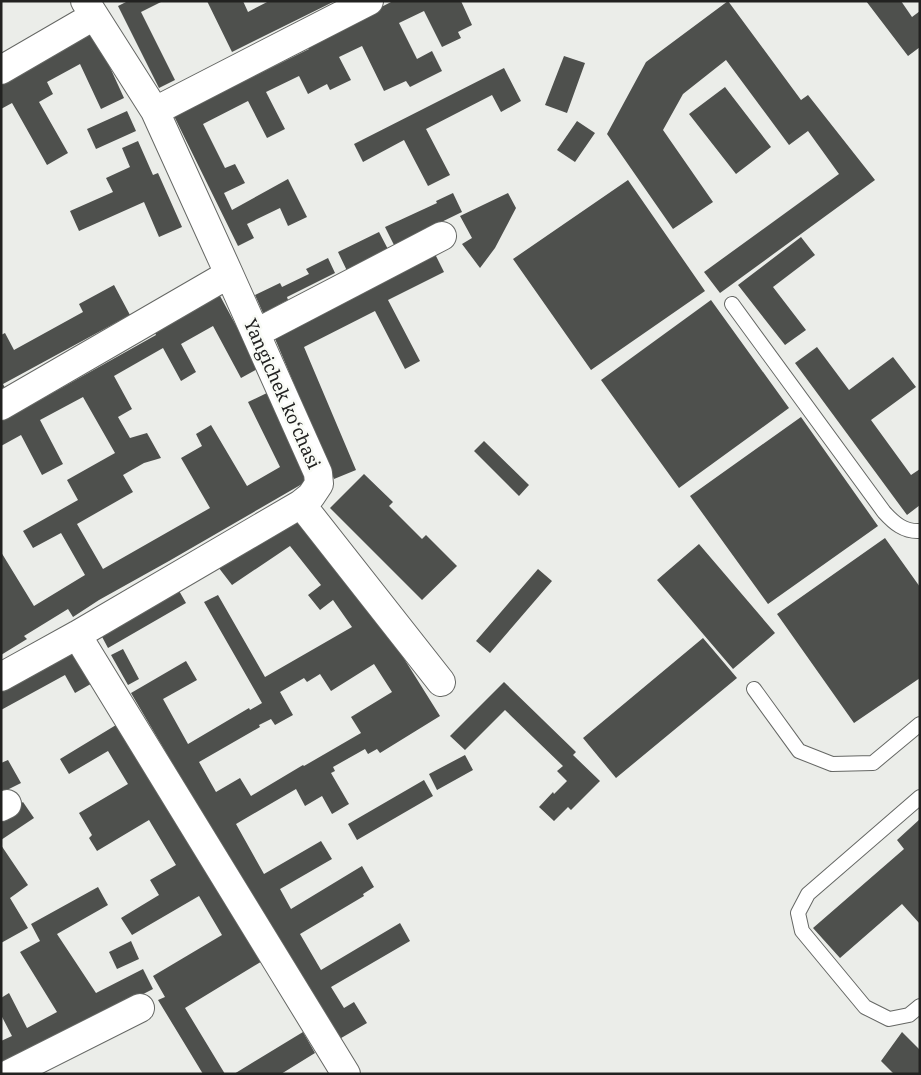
<svg xmlns="http://www.w3.org/2000/svg" width="921" height="1075" font-family="'Noto Serif',serif">
<style>
.building{fill:#4e504d;fill-rule:evenodd}
.lines{fill:none;stroke-linecap:round;stroke-linejoin:round}
.service-casing{stroke:#656764;stroke-width:16}
.minor-casing{stroke:#656764;stroke-width:30}
.service{stroke:#fff;stroke-width:14}
.minor{stroke:#fff;stroke-width:28}
.labels{text-anchor:middle;stroke-width:5;stroke-linejoin:round;paint-order:stroke}
.street-label{font-size:18px;fill:#222221;stroke:#f9fbf6}
</style>
<rect width="100%" height="100%" fill="#ebede9"/>
<path class="building" d="M128,1H163L141,12L175,80L159,88L118,6Z
M207,1H243L248,12L269,1H335L232,52Z
M393,1H461L472,25L458,32L461,38L442,47L424,11L399,23L417,59L432,51L442,71L410,87L406,81L384,91L362,46L339,57L351,80L330,90L327,84L308,94L299,76L266,92L285,129L267,138L248,101L203,124L225,168L235,164L245,183L224,193L232,210L288,179L307,217L288,226L280,208L247,224L254,238L238,246L174,116L309,49L307,45Z
M728,1L801,100L808,95L875,180L720,293L704,272L839,174L808,131L789,145L726,60L683,94L663,130L713,202L673,229L607,134L646,62Z
M866,1H901L912,17L920,11V47L908,56Z
M92,28L124,98L101,109L80,64L47,82L53,94L39,102L68,153L47,165L12,103L1,109V80Z
M564,56L585,63L567,113L545,105Z
M504,68L521,101L501,112L492,95L426,129L450,175L428,186L404,140L363,162L354,144Z
M725,87L771,147L736,174L689,114Z
M127,111L136,131L96,149L87,129Z
M577,121L595,133L575,162L557,150Z
M138,141L153,175L158,173L182,227L159,237L144,202L79,231L70,211L113,192L106,178L130,167L122,148Z
M628,180L705,291L591,370L513,259Z
M453,193L462,212L394,245L385,227L437,203L436,201Z
M508,193L516,208L495,248L480,268L462,244L472,238L460,216Z
M379,232L391,255L349,275L338,252Z
M801,237L815,255L773,287L806,330L785,345L738,285Z
M433,250L444,272L388,300L420,361L405,369L375,311L304,347L356,470L334,479L273,334Z
M328,258L335,273L287,297L288,300L263,313L255,295L280,283L282,287L309,274L306,269Z
M114,285L130,315L3,384L7,392L1,395V335L5,333L14,350L83,312L79,304Z
M219,294L259,368L241,378L213,326L181,344L196,372L181,381L163,348L114,376L132,409L118,417L130,438L147,433L161,458L144,463L123,475L133,492L77,524L103,569L210,508L181,458L202,446L196,434L211,425L247,486L280,467L248,402L269,392L309,480L169,561L99,600L73,617L68,609L24,636L27,639L1,655V552L34,606L85,575L61,533L33,548L23,531L78,500L67,480L115,453L83,397L40,420L63,464L42,475L21,435L1,446V415L29,400L31,405L156,335L153,329Z
M711,300L789,408L679,488L601,380Z
M817,347L849,390L893,357L916,387L871,420L911,475L920,469V505L907,515L795,363Z
M801,417L878,526L768,604L690,496Z
M484,441L529,485L519,496L474,451Z
M364,474L393,502L389,506L422,539L426,535L457,566L422,600L330,508Z
M295,516L388,633L440,716L380,753L377,749L368,754L365,749L333,767L335,771L331,773L349,804L332,814L322,796L305,806L296,789L236,824L264,874L321,841L332,859L280,889L291,909L362,866L374,887L363,894L364,896L300,934L321,970L400,923L410,941L331,987L344,1008L354,1002L367,1023L336,1041L131,693L186,661L197,680L163,699L188,744L249,708L250,710L262,703L204,602L218,595L265,677L352,627L333,600L320,610L308,595L321,585L290,546L232,585L215,563ZM374,664L392,692L351,717L361,733L304,766L303,765L251,796L240,778L216,792L199,762L260,727L259,725L271,719L275,725L293,715L280,692L304,678L307,682L320,674L331,691Z
M885,538L920,587V678L854,723L777,614Z
M699,544L775,633L733,669L657,580Z
M538,569L552,581L490,653L476,641Z
M178,589L186,603L108,648L100,633Z
M703,638L737,678L616,778L583,738Z
M76,645L96,681L75,693L65,675L1,710V686Z
M123,649L139,679L128,685L111,655Z
M504,682L576,752L573,755L600,781L571,810L568,807L554,821L539,807L553,792L554,794L567,781L557,771L563,766L505,710L465,750L450,736Z
M121,722L264,960L185,1008L225,1074H203L158,1000L165,997L153,976L222,935L199,896L132,935L121,918L159,895L150,880L176,865L149,820L97,851L89,838L92,835L79,813L128,784L108,751L69,774L60,759Z
M465,755L473,770L437,790L429,774Z
M8,760L21,783L1,793V763Z
M424,780L433,796L357,840L348,824Z
M23,802L34,818L1,840V816Z
M920,819V924L902,904L840,958L813,928L904,849L897,840Z
M1,845L28,885L10,898L28,928L1,943Z
M98,887L108,905L57,934L96,993L143,969L153,989L1,1067V1041L12,1036L1,1015V998L9,993L27,1028L57,1012L20,952L40,941L31,924Z
M131,941L139,959L117,969L109,952Z
M303,1032L315,1053L281,1074H234Z
M902,1032L920,1050V1074H894L881,1061Z"/>
<g class="lines">
<defs>
<path id="service" d="M732,304L884,512C894,523 904,532 920,531
M754,689L799,751L832,764L873,763L920,724
M920,797L808,894L798,913L802,931L865,1007L889,1019L909,1015L920,1006"/>
<path id="minor" d="M1,70L94,16
M155,111L369,1
M256,333L442,236
M1,406L229,274
M301,504L441,682
M77,635L346,1074
M1,677L77,635L301,504L311,496L319,484L318,473L229,274L155,111L85,1
M1,807L7,804
M9,1074L140,1008"/>
</defs>
<use href="#service" class="service-casing"/>
<use href="#minor" class="minor-casing"/>
<use href="#service" class="service"/>
<use href="#minor" class="minor"/>
</g>
<g class="labels">
<g class="street-label">
<text transform="translate(282 394) rotate(66)" y="6">Yangichek koʻchasi</text>
</g>
</g>
<rect width="921" height="1075" fill="none" stroke="#222221" stroke-width="5"/>
</svg>
